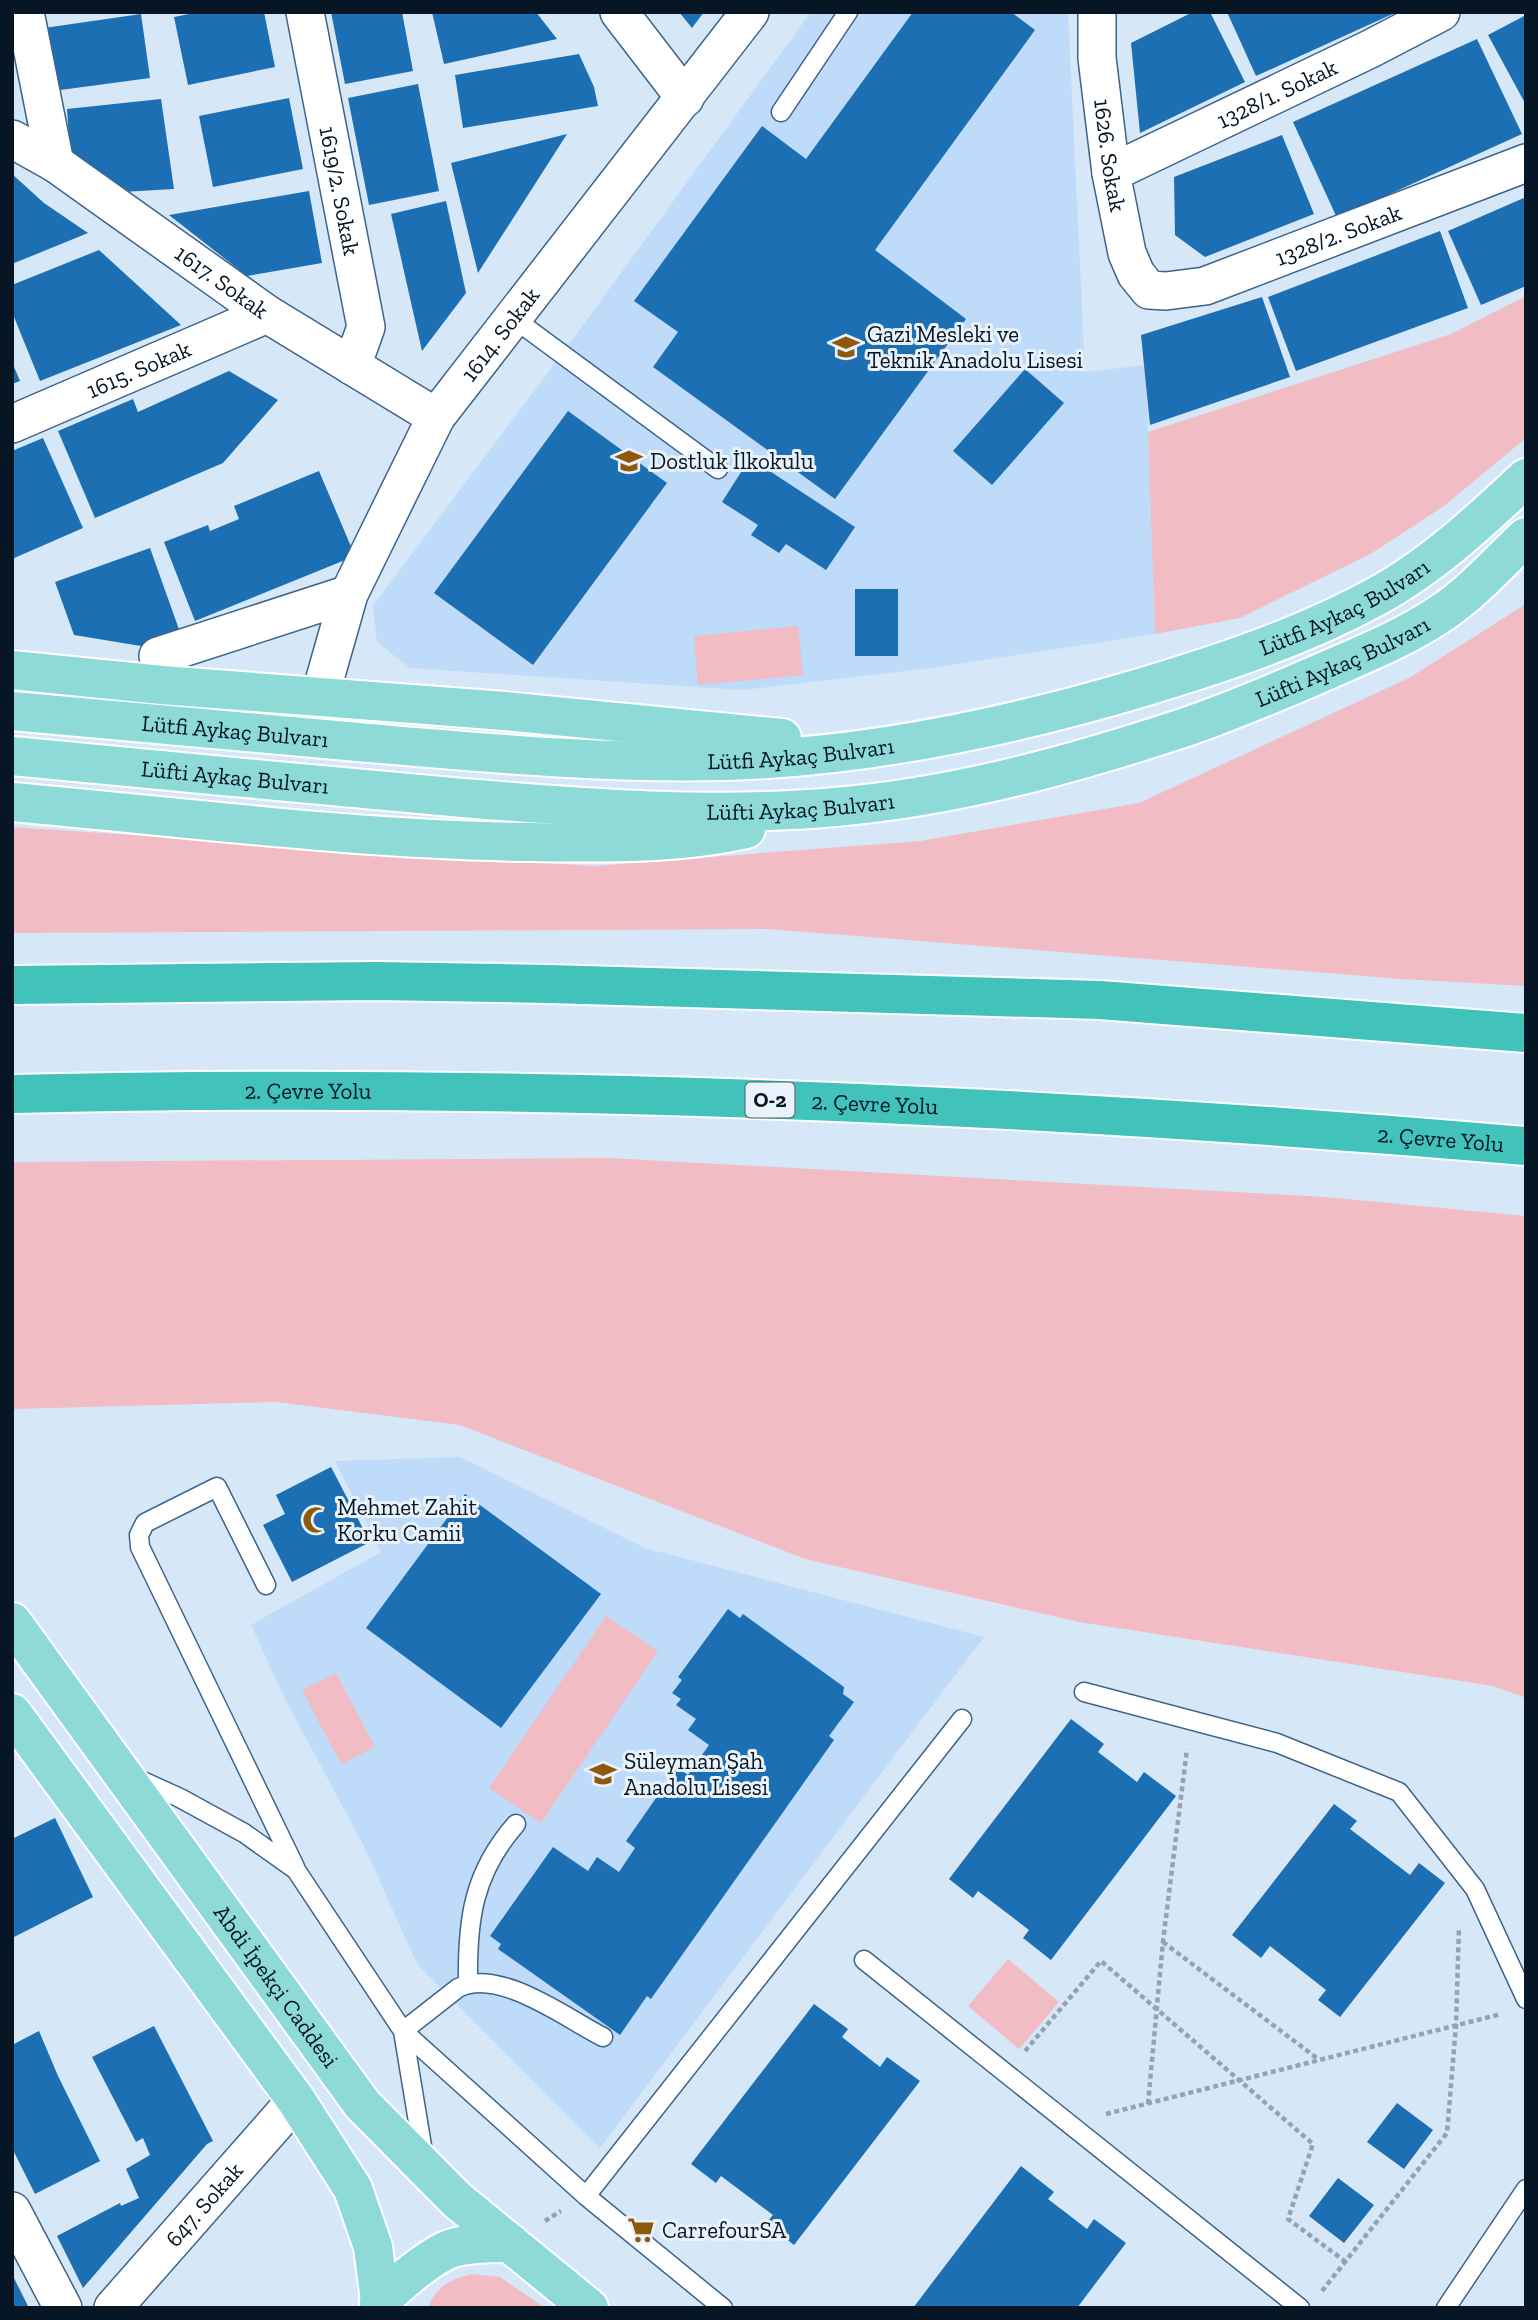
<svg xmlns="http://www.w3.org/2000/svg" width="1538" height="2320" font-family="'Zilla Slab',serif">
<style>
.built{fill:#bedbf9}
.green{fill:#f1bcc4}
.building{fill:#1d6fb3}
.lines{fill:none;stroke-linecap:round;stroke-linejoin:round}
.lane-casing{stroke:#3d648a;stroke-width:21}
.street-casing{stroke:#3d648a;stroke-width:40}
.primary-casing{stroke:#fff;stroke-width:42}
.highway-casing{stroke:#fff;stroke-width:42}
.path{stroke:#92a3b3;stroke-width:4.5;stroke-dasharray:5 3.5;stroke-linecap:butt}
.lane{stroke:#fff;stroke-width:18}
.street{stroke:#fff;stroke-width:37}
.primary{stroke:#8ddad6;stroke-width:38}
.highway{stroke:#41c2ba;stroke-width:38}
.labels{text-anchor:middle;stroke-width:6;stroke-linejoin:round;paint-order:stroke}
.shield{fill:#eaf3fc;stroke:#4a5866;stroke-width:2}
.shield-label{font-size:21px;font-weight:bold;fill:#061625}
.street-label{font-size:23px;fill:#061625;stroke:#eaf3fc}
.poi-label{font-size:23px;fill:#061625;stroke:#eaf3fc;text-anchor:start}
</style>
<rect width="100%" height="100%" fill="#d6e7f8"/>
<path class="built" d="M811,12H1068L1085,372L1146,365L1155,634L931,668L742,690L410,668L377,642L373,606L562,354Z
M460,1457L645,1548L984,1637L600,2148L417,1964L366,1850L284,1697L251,1625L381,1552L335,1461Z"/>
<path class="green" d="M1526,296V438L1444,506L1372,553L1240,618L1155,634L1148,432L1451,334Z
M1526,604V986L1402,979L768,929L12,933V827L594,866L920,841L1139,803L1409,678Z
M798,626L803,675L698,685L694,636Z
M609,1158L1325,1197L1526,1216V1698L1493,1686L1079,1622L805,1559L460,1425L276,1402L12,1409V1162Z
M606,1616L658,1651L541,1823L489,1788Z
M336,1673L375,1747L341,1764L302,1690Z
M1008,1959L1059,2002L1019,2049L968,2006Z
M472,2274L500,2277L545,2308H428C436,2286 451,2279 472,2274Z"/>
<path class="building" d="M199,12H264L275,67L188,85L174,17Z
M331,12H402L413,71L345,84Z
M432,12H536L557,39L444,64Z
M679,12H704L692,28Z
M913,12H1011L1035,30L875,250L966,319L835,499L653,367L678,332L634,301L762,126L806,159Z
M1193,12H1210L1245,82L1140,133L1131,43Z
M1227,12H1397L1256,76Z
M141,14L150,78L53,91L44,28Z
M1526,15V105L1488,35Z
M1477,39L1522,134L1337,218L1293,122Z
M579,54L594,87L598,106L463,128L455,75Z
M418,84L439,191L369,205L348,98Z
M289,98L303,169L213,187L199,116Z
M161,99L174,189L122,192L70,153L67,109Z
M567,134L478,273L451,163Z
M1282,135L1314,214L1205,257L1175,235L1174,177Z
M12,174L44,203L88,233L12,264Z
M309,191L322,263L247,276L169,215Z
M1526,197V286L1481,305L1448,231Z
M446,201L466,293L422,351L391,214Z
M1440,231L1468,308L1296,371L1268,297Z
M99,250L181,325L40,381L12,312V285Z
M1262,297L1290,377L1150,425L1141,335Z
M12,362L20,381L12,384Z
M1025,369L1064,403L992,485L953,451Z
M229,371L278,400L223,463L95,518L58,431L133,399L138,412Z
M568,411L667,483L533,665L434,593Z
M43,438L83,528L12,559V451Z
M750,458L855,527L826,570L786,544L779,553L751,535L758,525L722,502Z
M319,471L355,556L195,621L164,542L208,525L210,531L239,519L234,506Z
M150,548L181,635L147,647L74,635L55,582Z
M855,589H898V656H855Z
M331,1467L370,1542L292,1582L263,1525L285,1514L276,1495Z
M465,1494L601,1594L501,1728L366,1628Z
M728,1609L740,1618L743,1614L844,1687L843,1694L854,1702L829,1736L834,1740L651,1999L647,1996L620,2035L498,1949L501,1944L490,1936L553,1847L588,1871L597,1857L619,1872L635,1848L626,1841L677,1768L688,1775L709,1745L688,1730L696,1719L676,1705L681,1699L672,1693L682,1680L678,1677Z
M1071,1719L1104,1744L1098,1752L1137,1782L1144,1772L1176,1796L1051,1960L1023,1938L1029,1930L978,1891L973,1898L949,1879Z
M1334,1804L1357,1821L1350,1829L1410,1875L1419,1863L1445,1883L1340,2017L1318,2000L1326,1990L1270,1946L1261,1958L1232,1935Z
M55,1818L93,1897L12,1938V1839Z
M814,2004L848,2029L842,2037L880,2067L887,2057L920,2081L794,2245L766,2223L773,2215L721,2176L716,2183L691,2164Z
M154,2026L213,2141L207,2144L83,2288L57,2236L120,2203L121,2206L139,2198L126,2169L150,2155L143,2138L136,2142L92,2057Z
M39,2031L58,2076L100,2161L35,2194L14,2152H12V2045Z
M1397,2103L1433,2130L1404,2169L1367,2142Z
M1021,2166L1054,2192L1048,2199L1087,2229L1094,2219L1126,2243L1077,2308H913Z
M1338,2178L1374,2205L1344,2243L1309,2216Z
M12,2274L29,2308H12Z"/>
<g class="lines">
<defs>
<path id="lane" d="M781,112L848,12
M513,318L718,469
M266,1585L217,1487L145,1523L139,1535L140,1547L295,1867
M1084,1692L1277,1743L1399,1792L1475,1889L1526,1999
M136,1778L180,1798L244,1833L296,1870L403,2031L586,2196L723,2308
M864,1960L1300,2308
M468,1983C467,1920 473,1873 516,1824
M424,2158L403,2031L458,1988C499,1967 567,2019 603,2037
M586,2196L962,1719
M1446,2308L1526,2189"/>
<g id="street">
<path d="M25,12L55,163"/>
<path id="s1" d="M305,12L366,327L352,366"/>
<path d="M619,12L685,98"/>
<path id="s2" d="M1097,12V58L1111,173L1127,253L1136,274L1149,290L1166,291L1205,286L1526,163"/>
<path id="s3" d="M12,139L55,163L267,314L436,417"/>
<path id="s4" d="M1111,173L1370,49L1441,12"/>
<path id="s5" d="M12,424L267,314"/>
<path d="M158,656L349,594"/>
<path id="s6" d="M320,696L349,594L436,417L750,12"/>
<path d="M12,2211L63,2308"/>
<path id="s7" d="M113,2308L296,2100"/>
</g>
<g id="primary">
<path d="M12,670L162,685L505,711L782,738"/>
<path id="s8" d="M12,711C131,722 250,732 369,743C487,753 606,764 726,761C866,757 1005,728 1140,688C1220,664 1302,637 1377,596C1432,566 1480,521 1526,478"/>
<path id="s9" d="M12,756C162,770 313,785 463,798C587,808 711,818 835,807C955,797 1070,765 1183,728C1233,711 1282,690 1330,669C1369,652 1408,636 1443,612C1474,591 1499,562 1526,537"/>
<path d="M12,802C184,817 357,840 530,842C602,843 675,845 746,829"/>
<path id="s10" d="M12,1622L362,2104L457,2200L589,2308"/>
<path d="M12,1713L296,2100L353,2189L373,2247L381,2308"/>
<path d="M379,2302C399,2284 420,2264 445,2251C461,2243 492,2243 510,2243"/>
</g>
<g id="highway">
<path d="M12,985L376,981L549,984L1100,1000L1526,1033"/>
<path id="s11" d="M12,1094C517,1082 1023,1103 1526,1146"/>
</g>
</defs>
<use href="#lane" class="lane-casing"/>
<use href="#street" class="street-casing"/>
<use href="#primary" class="primary-casing"/>
<use href="#highway" class="highway-casing"/>
<path class="path" d="M1163,1942L1318,2059
M1025,2051L1101,1961L1313,2144L1288,2219L1346,2262
M1148,2104L1163,1941L1187,1749
M1106,2114L1501,2014
M545,2221L561,2211
M1322,2291L1447,2133L1456,2025L1459,1927"/>
<use href="#lane" class="lane"/>
<use href="#street" class="street"/>
<use href="#primary" class="primary"/>
<use href="#highway" class="highway"/>
</g>
<defs>
<symbol id="school-bare" viewBox="-9 -9 18 18"><path d="M0-5L7-2L0 1L-7-2ZM-4 1L0 2.5L4 1V4Q0 6-4 4Z" fill="#8e590a" stroke="#eaf3fc" stroke-width="2.5" paint-order="stroke"/></symbol>
<symbol id="mosque-bare" viewBox="-9 -9 18 18"><path d="M3.5-4.9A6 6 0 1 0 3.5 4.9A5 5 0 1 1 3.5-4.9Z" fill="#8e590a" stroke="#eaf3fc" stroke-width="2.5" paint-order="stroke"/></symbol>
<symbol id="supermarket-bare" viewBox="-9 -9 18 18"><path d="M-6-5.5h2.5l.6 2H6L4.5 2H-2.5L-4.4-4H-6ZM-1.5 3.2a1.3 1.3 0 1 0 .1 0ZM3 3.2a1.3 1.3 0 1 0 .1 0Z" fill="#8e590a" stroke="#eaf3fc" stroke-width="2.5" paint-order="stroke"/></symbol>
</defs>
<g fill-rule="evenodd">
<use href="#school-bare" x="827" y="328" width="38" height="38"/>
<use href="#school-bare" x="610" y="442" width="38" height="38"/>
<use href="#mosque-bare" x="297" y="1501" width="38" height="38"/>
<use href="#school-bare" x="584" y="1755" width="38" height="38"/>
<use href="#supermarket-bare" x="622" y="2211" width="38" height="38"/>
</g>
<g class="labels">
<rect class="shield" x="745.5" y="1082.5" width="49" height="35" rx="5"/>
<g class="shield-label">
<text x="770" y="1107">O-2</text>
</g>
<g class="street-label">
<text dy="8" stroke="none"><textPath href="#s4" startOffset="184">1328/1. Sokak</textPath></text>
<text dy="8" stroke="none"><textPath href="#s2" startOffset="144">1626. Sokak</textPath></text>
<text dy="8" stroke="none"><textPath href="#s1" startOffset="182">1619/2. Sokak</textPath></text>
<text dy="8" stroke="none"><textPath href="#s2" startOffset="486">1328/2. Sokak</textPath></text>
<text dy="8" stroke="none"><textPath href="#s3" startOffset="254">1617. Sokak</textPath></text>
<text dy="8" stroke="none"><textPath href="#s6" startOffset="408">1614. Sokak</textPath></text>
<text dy="8" stroke="none"><textPath href="#s5" startOffset="138">1615. Sokak</textPath></text>
<text dy="8" stroke="none"><textPath href="#s8" startOffset="1358">Lütfi Aykaç Bulvarı</textPath></text>
<text dy="8" stroke="none"><textPath href="#s9" startOffset="1356">Lüfti Aykaç Bulvarı</textPath></text>
<text dy="8" stroke="none"><textPath href="#s8" startOffset="224">Lütfi Aykaç Bulvarı</textPath></text>
<text dy="8" stroke="none"><textPath href="#s8" startOffset="791">Lütfi Aykaç Bulvarı</textPath></text>
<text dy="8" stroke="none"><textPath href="#s9" startOffset="224">Lüfti Aykaç Bulvarı</textPath></text>
<text dy="8" stroke="none"><textPath href="#s9" startOffset="791">Lüfti Aykaç Bulvarı</textPath></text>
<text dy="8" stroke="none"><textPath href="#s11" startOffset="296">2. Çevre Yolu</textPath></text>
<text dy="8" stroke="none"><textPath href="#s11" startOffset="863">2. Çevre Yolu</textPath></text>
<text dy="8" stroke="none"><textPath href="#s11" startOffset="1430">2. Çevre Yolu</textPath></text>
<text dy="8" stroke="none"><textPath href="#s10" startOffset="450">Abdi İpekçi Caddesi</textPath></text>
<text dy="8" stroke="none"><textPath href="#s7" startOffset="138">647. Sokak</textPath></text>
</g>
<g class="poi-label">
<text x="867" y="342">Gazi Mesleki ve<tspan x="867" dy="26">Teknik Anadolu Lisesi</tspan></text>
<text x="650" y="469">Dostluk İlkokulu</text>
<text x="337" y="1515">Mehmet Zahit<tspan x="337" dy="26">Korku Camii</tspan></text>
<text x="624" y="1769">Süleyman Şah<tspan x="624" dy="26">Anadolu Lisesi</tspan></text>
<text x="662" y="2238">CarrefourSA</text>
</g>
</g>
<rect width="1538" height="2320" fill="none" stroke="#061625" stroke-width="28"/>
</svg>
